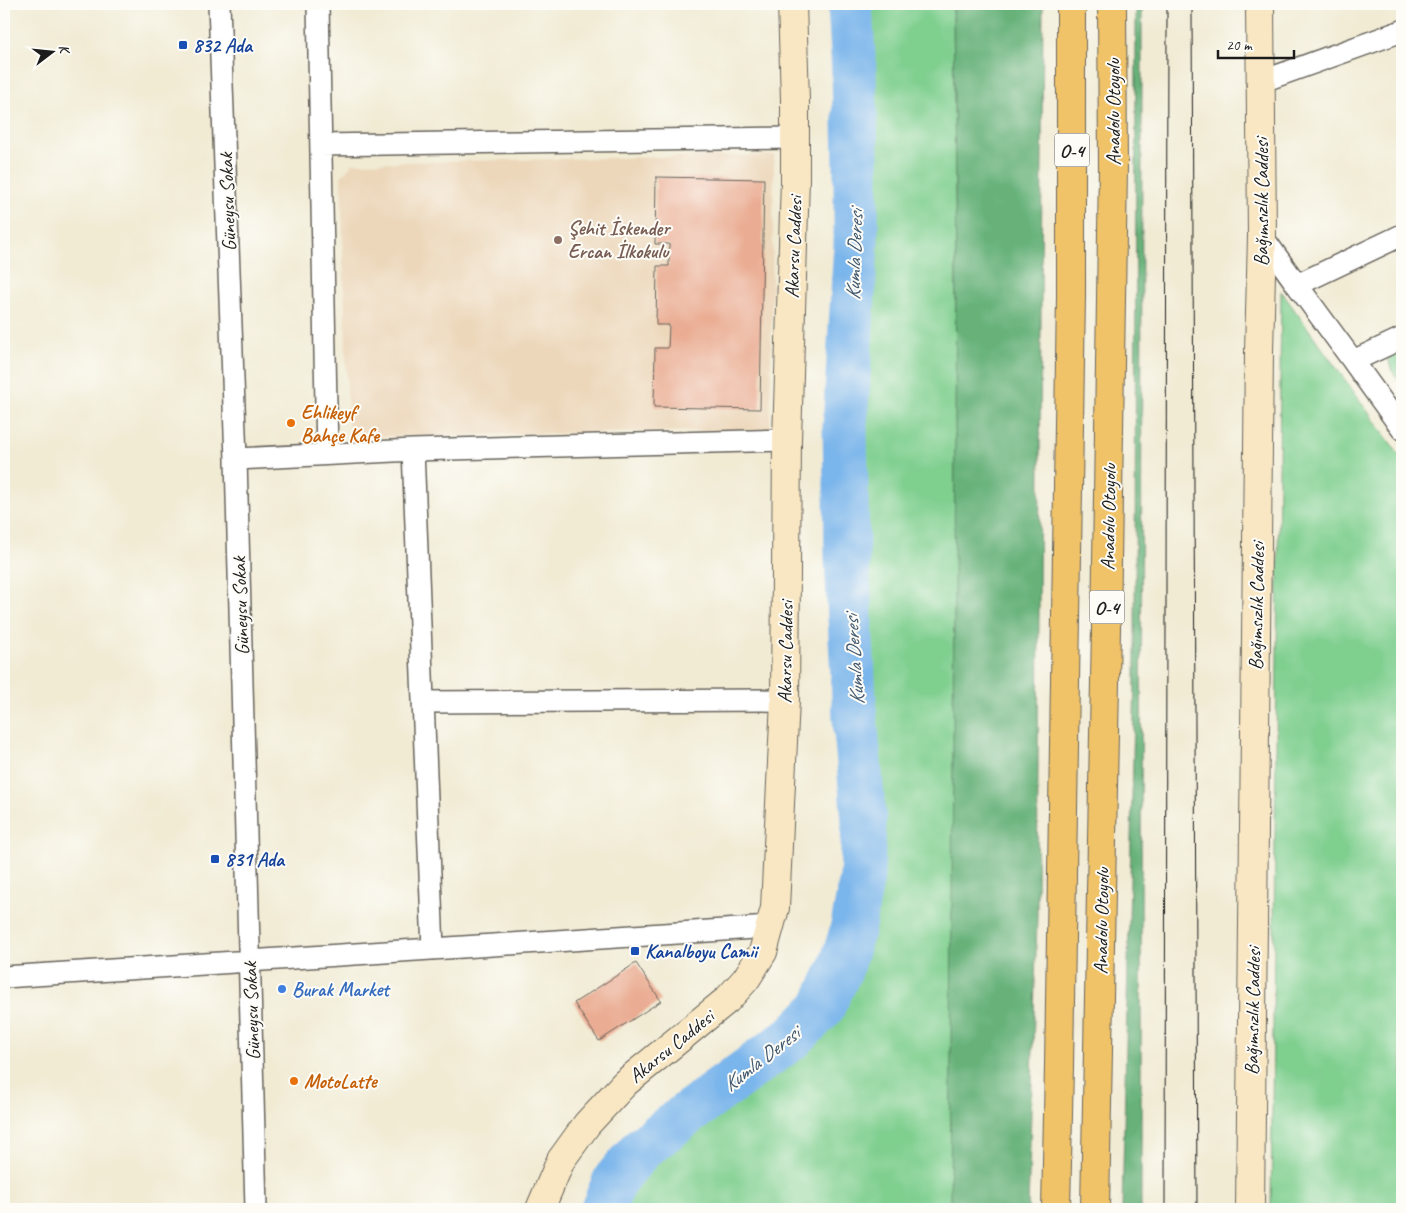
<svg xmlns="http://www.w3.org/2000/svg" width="1406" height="1213" font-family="Caveat,sans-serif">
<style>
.built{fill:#ecd7ba}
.green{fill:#7fcf8f;stroke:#4e7656}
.forest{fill:#67b27a;stroke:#42674b}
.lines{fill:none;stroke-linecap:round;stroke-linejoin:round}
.river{stroke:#7ab5eb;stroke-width:45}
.building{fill:#eaac92}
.street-casing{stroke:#67645c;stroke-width:24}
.secondary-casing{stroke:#67645c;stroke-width:30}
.highway-casing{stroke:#67645c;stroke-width:30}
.street{stroke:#fff;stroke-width:21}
.secondary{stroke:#f9e7c3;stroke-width:28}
.highway{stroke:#f1c369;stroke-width:28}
.tram{stroke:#1c1c1c;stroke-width:1}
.transit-dot{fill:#1a4fb4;stroke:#fdfcf7;stroke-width:2}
.education-dot{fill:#8d6e63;stroke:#fdfcf7;stroke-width:2}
.food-dot{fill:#e8710a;stroke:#fdfcf7;stroke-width:2}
.shop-dot{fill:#3f7fe0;stroke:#fdfcf7;stroke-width:2}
.labels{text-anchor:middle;stroke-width:4;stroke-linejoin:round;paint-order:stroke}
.shield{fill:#fdfcf7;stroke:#605f5e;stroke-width:1}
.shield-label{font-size:19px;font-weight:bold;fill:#1c1c1c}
.transit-label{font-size:20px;font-weight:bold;fill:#164399;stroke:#fdfcf7;text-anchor:start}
.street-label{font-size:20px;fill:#1c1c1c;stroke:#fdfcf7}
.education-label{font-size:20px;font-weight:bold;fill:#785e54;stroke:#fdfcf7;text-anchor:start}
.food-label{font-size:20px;font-weight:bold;fill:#c56008;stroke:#fdfcf7;text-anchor:start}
.shop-label{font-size:20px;font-weight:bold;fill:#366cbe;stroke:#fdfcf7;text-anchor:start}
.water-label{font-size:21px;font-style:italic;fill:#42596f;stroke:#fdfcf7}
</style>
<rect width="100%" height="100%" fill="#fdfcf7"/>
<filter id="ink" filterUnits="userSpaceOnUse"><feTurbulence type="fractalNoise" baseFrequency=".02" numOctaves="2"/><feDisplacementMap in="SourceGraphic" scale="10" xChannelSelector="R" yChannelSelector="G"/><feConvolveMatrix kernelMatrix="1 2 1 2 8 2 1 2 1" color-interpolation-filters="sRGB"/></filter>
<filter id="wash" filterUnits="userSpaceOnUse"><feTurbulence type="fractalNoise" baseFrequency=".0096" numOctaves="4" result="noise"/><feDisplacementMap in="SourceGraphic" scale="20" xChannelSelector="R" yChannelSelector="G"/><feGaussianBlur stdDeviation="1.12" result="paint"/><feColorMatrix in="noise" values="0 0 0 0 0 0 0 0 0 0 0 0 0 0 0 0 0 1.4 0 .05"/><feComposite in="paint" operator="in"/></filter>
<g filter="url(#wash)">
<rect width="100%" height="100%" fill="#f1ebd4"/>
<path class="built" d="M774,155L770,430L362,437L348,426L341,177L353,163Z"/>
<path class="green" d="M861,4H953L956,271L952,1209H617L622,1193L649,1161L800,1048L833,1011L858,954L872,896L881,811L877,783L863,556L869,281L866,98Z
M1281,291L1402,459V1209H1271Z
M1402,351V385L1391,369L1388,357Z"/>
<path class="forest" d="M953,4H1043L1037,919L1028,1209H950L956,271Z
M1136,4H1142L1141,1209H1122L1135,675Z"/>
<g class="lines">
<path class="river" d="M603,1209L615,1180L641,1149L688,1113L792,1038L822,1008L840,970L852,931L862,877L864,821L855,719L847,559L845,426L856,243V166L854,73L850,4"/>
</g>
<g id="blocks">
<path class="building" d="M656,177L764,179L760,409L654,407L655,348H668L669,325H656L657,266H669V244H655Z
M636,963L661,1001L599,1041L574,1003Z"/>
</g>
</g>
<g filter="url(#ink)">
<use href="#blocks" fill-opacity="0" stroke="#67645c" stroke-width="1"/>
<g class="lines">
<defs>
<path id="street" d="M219,4L236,459L256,1209
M318,4L327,454
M1260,82L1402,31
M321,145L795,138
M1262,236L1297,285L1402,235
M1297,285L1353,361L1402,338
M1353,361L1402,429
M236,459L413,450
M423,702L785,700
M433,949L413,450L787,440
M4,977L770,927"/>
<path id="secondary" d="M540,1209L561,1160L587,1124L625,1083L727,1000L746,979L763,952L775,908L785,700L787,440L795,179V100L792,4
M1250,1209L1259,351L1262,236L1260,4"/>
<path id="highway" d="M1056,1209L1059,1066L1071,296V4
M1095,1209L1106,628L1113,167L1112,4"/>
</defs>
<use href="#street" class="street-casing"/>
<use href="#secondary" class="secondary-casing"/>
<use href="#highway" class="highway-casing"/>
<use href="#street" class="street"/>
<use href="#secondary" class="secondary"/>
<use href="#highway" class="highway"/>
<path class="tram" d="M1192,4L1197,1209
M1165,1209L1167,4"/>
</g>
</g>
<g class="transit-dot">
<rect x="178" y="40" width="10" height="10" rx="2.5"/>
<rect x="210" y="854" width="10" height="10" rx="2.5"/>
<rect x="630" y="946" width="10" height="10" rx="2.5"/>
</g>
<circle class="education-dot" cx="558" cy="240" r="5"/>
<g class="food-dot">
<circle cx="291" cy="423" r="5"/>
<circle cx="294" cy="1081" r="5"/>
</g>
<circle class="shop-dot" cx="282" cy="989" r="5"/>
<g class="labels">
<g class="shield">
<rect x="1054.5" y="133.5" width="35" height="33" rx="4"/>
<rect x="1089.5" y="590.5" width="35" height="33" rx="4"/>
</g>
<g class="shield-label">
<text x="1072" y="157">O-4</text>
<text x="1107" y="614">O-4</text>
</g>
<g class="transit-label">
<text x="193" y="52">832 Ada</text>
<text x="225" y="866">831 Ada</text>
<text x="645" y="958">Kanalboyu Camii</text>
</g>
<g class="street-label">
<text transform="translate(1113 112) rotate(-90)" y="7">Anadolu Otoyolu</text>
<text transform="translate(227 202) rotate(-92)" y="7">Güneysu Sokak</text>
<text transform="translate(1261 202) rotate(-90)" y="7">Bağımsızlık Caddesi</text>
<text transform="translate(793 247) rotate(-88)" y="7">Akarsu Caddesi</text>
<text transform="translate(1108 517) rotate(-89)" y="7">Anadolu Otoyolu</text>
<text transform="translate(240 606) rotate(-92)" y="7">Güneysu Sokak</text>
<text transform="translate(1256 606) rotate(-89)" y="7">Bağımsızlık Caddesi</text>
<text transform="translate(785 652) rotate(-89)" y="7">Akarsu Caddesi</text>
<text transform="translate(1101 921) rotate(-89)" y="7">Anadolu Otoyolu</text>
<text transform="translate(251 1011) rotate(-92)" y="7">Güneysu Sokak</text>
<text transform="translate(1252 1011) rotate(-89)" y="7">Bağımsızlık Caddesi</text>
<text transform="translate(671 1046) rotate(-39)" y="7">Akarsu Caddesi</text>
</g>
<g class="education-label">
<text x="568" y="235">Şehit İskender<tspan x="568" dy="23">Ercan İlkokulu</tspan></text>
</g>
<g class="food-label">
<text x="301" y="419">Ehlikeyf<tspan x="301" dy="23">Bahçe Kafe</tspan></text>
<text x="304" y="1088">MotoLatte</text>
</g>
<g class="shop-label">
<text x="292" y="996">Burak Market</text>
</g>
<g class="water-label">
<text transform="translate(854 255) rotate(-88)" y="7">Kumla Deresi</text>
<text transform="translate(854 660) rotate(-94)" y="7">Kumla Deresi</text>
<text transform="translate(761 1059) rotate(-38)" y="7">Kumla Deresi</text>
</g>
</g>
<rect width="1406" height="1213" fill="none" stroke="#fdfcf7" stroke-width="20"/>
<g transform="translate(52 52) rotate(74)" stroke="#fdfcf7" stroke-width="4" paint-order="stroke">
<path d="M0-4L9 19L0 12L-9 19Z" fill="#1c1c1c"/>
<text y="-8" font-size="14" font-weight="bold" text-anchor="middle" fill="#1c1c1c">K</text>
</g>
<path d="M1218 50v8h76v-8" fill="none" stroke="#1c1c1c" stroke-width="2.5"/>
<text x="1226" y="50" font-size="15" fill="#1c1c1c" stroke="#fdfcf7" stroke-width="4" paint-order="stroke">20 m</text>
</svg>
